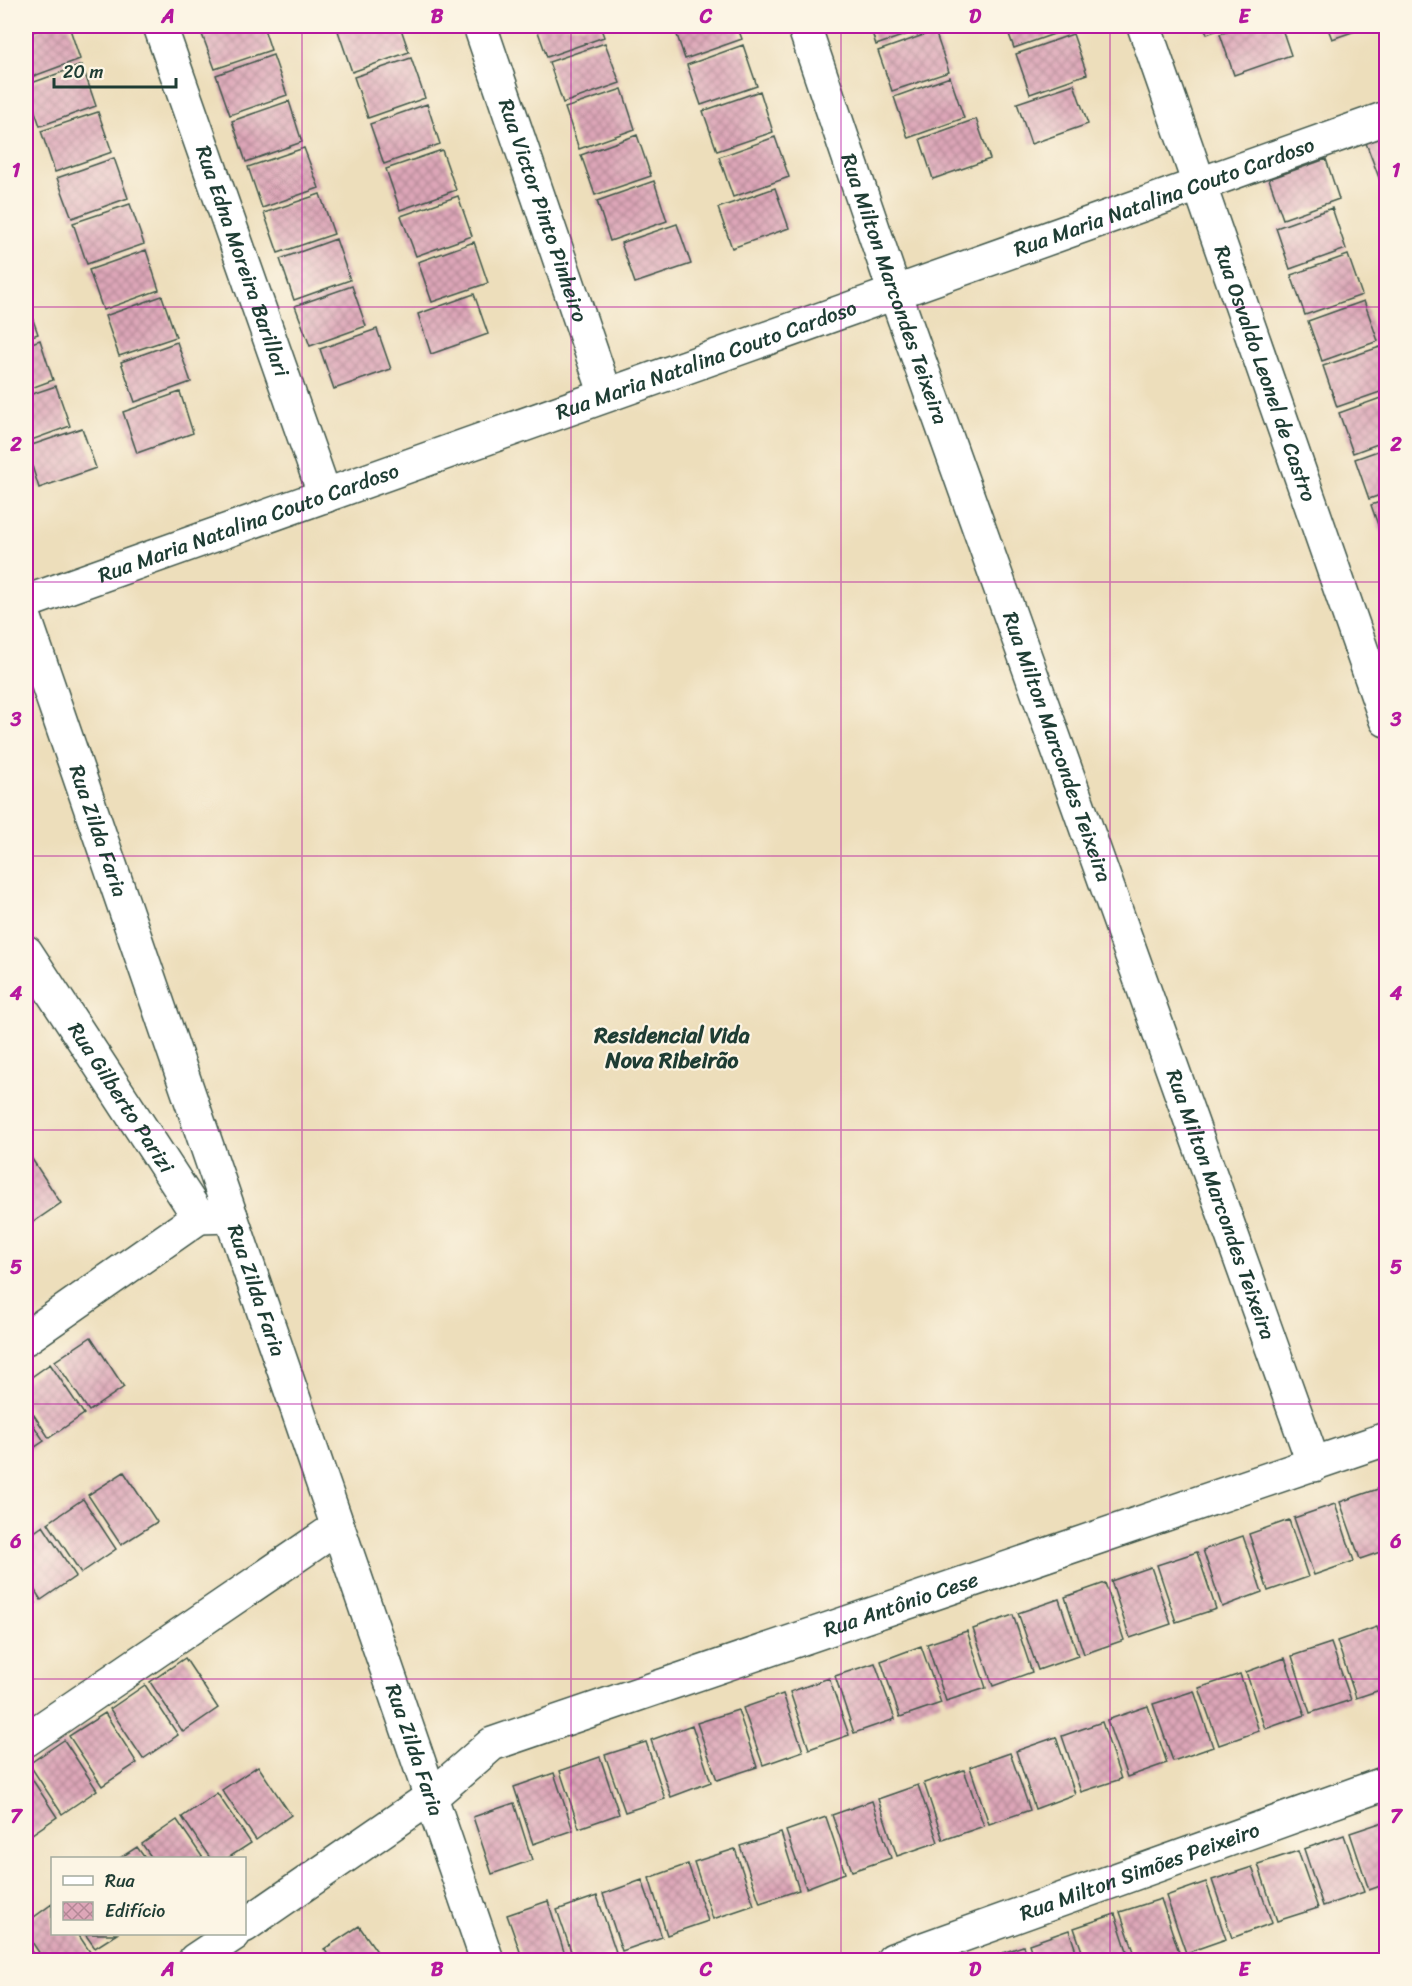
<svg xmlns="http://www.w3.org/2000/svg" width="1412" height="1986" font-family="Sriracha,sans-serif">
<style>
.building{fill:url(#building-cross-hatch)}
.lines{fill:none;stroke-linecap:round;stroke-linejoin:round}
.minor-casing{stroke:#3e5548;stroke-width:36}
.minor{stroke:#fff;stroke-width:33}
.grid{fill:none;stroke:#b5179e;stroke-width:1.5;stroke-opacity:0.55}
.labels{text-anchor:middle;stroke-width:4.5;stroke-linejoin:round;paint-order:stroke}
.street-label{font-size:21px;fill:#1f3d34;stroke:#fcf5e5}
.neighbourhood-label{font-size:22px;font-weight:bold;fill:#1f3d34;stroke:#fcf5e5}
.neatline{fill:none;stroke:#b5179e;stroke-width:2}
.grid-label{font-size:20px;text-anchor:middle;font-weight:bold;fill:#b5179e}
</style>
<defs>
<pattern id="building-cross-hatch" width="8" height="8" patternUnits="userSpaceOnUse" patternTransform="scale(1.5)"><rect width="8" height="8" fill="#dda6b8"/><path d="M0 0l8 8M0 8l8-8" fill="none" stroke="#b38896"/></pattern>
</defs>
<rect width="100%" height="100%" fill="#fcf5e5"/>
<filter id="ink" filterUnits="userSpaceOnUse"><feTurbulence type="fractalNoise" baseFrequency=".0167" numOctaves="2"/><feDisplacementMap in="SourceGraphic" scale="12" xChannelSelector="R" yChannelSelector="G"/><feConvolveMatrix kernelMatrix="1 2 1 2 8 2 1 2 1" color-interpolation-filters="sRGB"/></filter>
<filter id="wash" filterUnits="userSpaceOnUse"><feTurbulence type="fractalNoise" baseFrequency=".008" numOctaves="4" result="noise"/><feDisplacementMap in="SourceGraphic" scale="24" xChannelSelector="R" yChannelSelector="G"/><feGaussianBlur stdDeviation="1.35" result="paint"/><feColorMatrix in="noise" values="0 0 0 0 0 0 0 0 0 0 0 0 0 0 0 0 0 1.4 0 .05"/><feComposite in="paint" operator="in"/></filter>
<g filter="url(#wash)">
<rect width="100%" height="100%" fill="#eddebb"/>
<g id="blocks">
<path class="building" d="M50,26H69L80,59L26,79V34Z
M210,26H263L271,50L215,69L200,29Z
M355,26H400L409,52L352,72L338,31Z
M536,26H600L604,37L547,57Z
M674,26H737L742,39L685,59Z
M870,26H931L876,45Z
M1006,26H1070L1071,28L1014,48Z
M1204,26H1229L1207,34Z
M1245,26H1281L1291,55L1234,75L1220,34Z
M1327,26H1370L1332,39Z
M935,31L949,72L892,91L878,51Z
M1073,34L1087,74L1030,94L1016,54Z
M605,43L620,83L563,103L549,62Z
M743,45L757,86L701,105L687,65Z
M273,55L287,95L230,115L216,75Z
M411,58L425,98L368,118L354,77Z
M82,65L96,106L40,126L26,85Z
M950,77L964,118L908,138L894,97Z
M1074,84L1088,124L1031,144L1017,103Z
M622,89L635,129L579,149L565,108Z
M760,91L773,132L717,151L703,111Z
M289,101L302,142L246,162L232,121Z
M427,104L440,144L384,164L370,124Z
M98,112L112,152L55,172L41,131Z
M976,119L990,159L933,179L920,139Z
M637,135L651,176L595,195L581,155Z
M1386,136V181L1381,183L1366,143Z
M775,137L789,177L733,197L719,157Z
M304,148L319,188L262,208L248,167Z
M442,150L456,190L400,210L386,169Z
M114,158L128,198L72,218L57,178Z
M1326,159L1339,199L1283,219L1269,179Z
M654,181L667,221L610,241L597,201Z
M775,188L789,228L732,248L718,208Z
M320,194L334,234L278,253L264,213Z
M458,196L472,236L416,256L401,216Z
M130,204L144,244L87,264L73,223Z
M1332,208L1346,249L1290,269L1276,228Z
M677,224L691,264L635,283L621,243Z
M336,239L350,280L294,300L280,259Z
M474,242L488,283L432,302L418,262Z
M146,250L159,290L103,310L89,270Z
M1348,255L1362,295L1305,315L1291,275Z
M352,286L366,326L310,346L295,306Z
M474,294L488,334L431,354L418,314Z
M162,296L176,337L119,356L105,316Z
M26,300L38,334L26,338Z
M1364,301L1378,341L1322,361L1308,321Z
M377,329L391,369L334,389L320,349Z
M40,340L53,380L26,390V345Z
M177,342L191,382L135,402L121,362Z
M1380,347L1386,366V390L1337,407L1323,366Z
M56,386L70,426L26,442V396Z
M180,392L193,433L137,453L123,412Z
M1386,396V441L1353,453L1339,413Z
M82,428L96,468L39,488L26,447Z
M1386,448V493L1369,499L1355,459Z
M1386,500V545H1385L1371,505Z
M28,1153L61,1203L26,1227V1155Z
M91,1337L124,1387L89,1411L55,1361Z
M50,1364L84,1414L49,1438L26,1403V1381Z
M26,1414L44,1441L26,1453Z
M124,1472L157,1522L121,1545L88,1495Z
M1381,1488L1386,1505V1550L1360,1559L1340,1502Z
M83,1499L116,1549L81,1573L48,1523Z
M1335,1504L1354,1561L1314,1575L1294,1518Z
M1289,1520L1308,1577L1268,1591L1249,1534Z
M43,1526L76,1576L41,1600L26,1577V1538Z
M1243,1536L1262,1592L1222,1607L1203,1550Z
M1197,1552L1216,1609L1176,1622L1157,1565Z
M1151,1567L1171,1624L1130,1638L1111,1581Z
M1105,1583L1124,1640L1084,1654L1065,1597Z
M26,1588L36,1603L26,1610Z
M1059,1599L1078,1656L1038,1670L1018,1613Z
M1013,1615L1032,1672L993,1686L973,1629Z
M1377,1627L1386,1654V1688L1356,1698L1337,1641Z
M967,1631L986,1688L946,1701L927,1644Z
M1331,1643L1351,1700L1310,1713L1292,1656Z
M921,1646L941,1703L900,1717L881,1661Z
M185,1658L218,1708L183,1732L150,1682Z
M1285,1658L1305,1715L1265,1729L1246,1672Z
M875,1663L895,1719L854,1733L835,1676Z
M1240,1674L1259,1731L1219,1745L1199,1688Z
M829,1678L849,1735L809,1749L790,1692Z
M145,1685L178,1735L143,1759L110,1709Z
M1194,1691L1213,1747L1173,1761L1153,1704Z
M783,1694L803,1751L763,1765L743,1708Z
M1148,1706L1167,1763L1127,1777L1107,1720Z
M738,1710L757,1767L717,1780L697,1723Z
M105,1713L137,1763L102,1786L69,1736Z
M1102,1722L1121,1779L1081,1792L1062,1736Z
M692,1725L711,1782L671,1797L651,1740Z
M1056,1737L1075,1794L1035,1809L1016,1751Z
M64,1740L97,1790L62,1814L29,1764Z
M646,1742L665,1799L625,1812L605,1755Z
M1010,1753L1030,1810L989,1824L970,1767Z
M600,1757L619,1814L579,1828L560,1771Z
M258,1766L291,1815L256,1840L222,1790Z
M26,1770L57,1817L26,1838Z
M964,1770L984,1826L943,1840L924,1783Z
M554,1773L573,1830L533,1844L514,1787Z
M918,1785L938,1842L897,1856L878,1799Z
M217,1793L251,1843L228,1858H210L182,1817Z
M872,1801L891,1858L852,1871L832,1815Z
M514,1803L532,1860L492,1874L473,1817Z
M826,1817L845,1873L806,1888L786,1831Z
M177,1820L203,1858H152L142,1844Z
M1386,1821V1884L1369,1890L1350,1833Z
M781,1833L799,1890L760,1903L740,1846Z
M1344,1835L1364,1892L1323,1906L1304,1849Z
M137,1847L145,1858H120Z
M735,1849L754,1905L713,1919L694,1862Z
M1298,1851L1318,1908L1277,1921L1258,1864Z
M688,1864L708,1921L667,1935L649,1878Z
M1252,1867L1272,1923L1232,1938L1212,1880Z
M642,1880L662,1937L622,1951L603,1894Z
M1206,1882L1226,1939L1186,1953L1166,1896Z
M597,1896L616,1952L593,1960H574L557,1910Z
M1161,1899L1180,1955L1165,1960H1137L1120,1912Z
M548,1901L566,1958L523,1960L507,1915Z
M52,1904V1934H78L90,1952L77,1960H44L26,1933V1923Z
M1115,1914L1130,1960H1085L1074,1928Z
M359,1926L383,1960H332L324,1949Z
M1069,1930L1079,1960H1034L1029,1944Z
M85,1934H117L95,1948Z
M26,1943L37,1960H26Z
M1023,1946L1028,1960H982Z"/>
</g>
</g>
<g filter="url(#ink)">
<use href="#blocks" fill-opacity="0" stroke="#3e5548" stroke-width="1.5"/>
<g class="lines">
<defs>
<g id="minor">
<path id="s1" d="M160,26L325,496"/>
<path id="s2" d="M480,26L606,395"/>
<path id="s3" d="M804,26L895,293L1314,1465"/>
<path id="s4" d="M1144,26L1386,720"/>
<path id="s5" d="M26,602L1386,118"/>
<path id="s6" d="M26,621L487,1960"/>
<path id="s7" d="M26,952L199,1217L231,1216"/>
<path d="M26,1338L199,1217"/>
<path d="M26,1740L338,1527"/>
<path id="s8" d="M244,1926L431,1797L492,1744L1386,1439"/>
<path d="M195,1960L234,1934"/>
<path id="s9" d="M893,1960L1386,1783"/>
</g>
</defs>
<use href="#minor" class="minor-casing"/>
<use href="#minor" class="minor"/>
</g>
</g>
<path class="grid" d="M302,26V1960M571,26V1960M841,26V1960M1110,26V1960M26,307H1386M26,582H1386M26,856H1386M26,1130H1386M26,1404H1386M26,1679H1386"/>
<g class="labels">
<g class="street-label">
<text dy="7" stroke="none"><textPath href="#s5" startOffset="1208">Rua Maria Natalina Couto Cardoso</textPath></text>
<text dy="7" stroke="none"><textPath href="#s2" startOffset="195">Rua Victor Pinto Pinheiro</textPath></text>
<text dy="7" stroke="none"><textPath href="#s1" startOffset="249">Rua Edna Moreira Barillari</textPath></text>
<text dy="7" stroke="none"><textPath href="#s3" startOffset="278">Rua Milton Marcondes Teixeira</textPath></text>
<text dy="7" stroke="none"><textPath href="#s5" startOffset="722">Rua Maria Natalina Couto Cardoso</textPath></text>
<text dy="7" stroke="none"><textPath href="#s4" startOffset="368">Rua Osvaldo Leonel de Castro</textPath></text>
<text dy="7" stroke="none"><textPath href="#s5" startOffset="236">Rua Maria Natalina Couto Cardoso</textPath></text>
<text dy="7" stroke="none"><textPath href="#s3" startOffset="764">Rua Milton Marcondes Teixeira</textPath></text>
<text dy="7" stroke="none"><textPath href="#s6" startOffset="222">Rua Zilda Faria</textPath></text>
<text dy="7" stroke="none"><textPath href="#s7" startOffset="174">Rua Gilberto Parizi</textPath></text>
<text dy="7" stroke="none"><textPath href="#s3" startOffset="1250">Rua Milton Marcondes Teixeira</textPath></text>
<text dy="7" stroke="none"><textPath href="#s6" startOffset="708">Rua Zilda Faria</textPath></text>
<text dy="7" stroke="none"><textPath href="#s8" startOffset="740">Rua Antônio Cese</textPath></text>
<text dy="7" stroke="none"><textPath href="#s6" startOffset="1194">Rua Zilda Faria</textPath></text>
<text dy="7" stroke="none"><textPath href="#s9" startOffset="262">Rua Milton Simões Peixeiro</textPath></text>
</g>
<g class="neighbourhood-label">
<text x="672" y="1043">Residencial Vida<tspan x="672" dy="25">Nova Ribeirão</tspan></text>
</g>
</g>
<rect width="1412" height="1986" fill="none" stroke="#fcf5e5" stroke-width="66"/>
<rect x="51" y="1857" width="195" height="78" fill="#fcf5e5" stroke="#a4ab9e" stroke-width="1.5"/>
<rect x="63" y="1876" width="30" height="9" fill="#ffffff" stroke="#a4ab9e" stroke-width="1.5"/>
<text x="105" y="1887" font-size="18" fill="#1f3d34">Rua</text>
<rect x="63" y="1902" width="30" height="18" fill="url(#building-cross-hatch)" stroke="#a4ab9e" stroke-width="1.5"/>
<text x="105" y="1917" font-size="18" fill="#1f3d34">Edifício</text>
<path d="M54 78v9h122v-9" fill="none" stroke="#1f3d34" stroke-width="3"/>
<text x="63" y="78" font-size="18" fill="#1f3d34" stroke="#fcf5e5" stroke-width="4.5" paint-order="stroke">20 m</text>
<rect x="33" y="33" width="1346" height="1920" class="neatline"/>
<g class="grid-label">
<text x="168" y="23">A</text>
<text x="437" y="23">B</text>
<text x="706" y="23">C</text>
<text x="975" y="23">D</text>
<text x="1244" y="23">E</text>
<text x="16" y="177">1</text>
<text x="1396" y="177">1</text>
<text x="16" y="451">2</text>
<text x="1396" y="451">2</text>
<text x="16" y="726">3</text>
<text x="1396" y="726">3</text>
<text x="16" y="1000">4</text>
<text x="1396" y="1000">4</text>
<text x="16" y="1274">5</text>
<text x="1396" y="1274">5</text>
<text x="16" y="1548">6</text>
<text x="1396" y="1548">6</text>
<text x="16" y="1823">7</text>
<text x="1396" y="1823">7</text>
<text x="168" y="1976">A</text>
<text x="437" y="1976">B</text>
<text x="706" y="1976">C</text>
<text x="975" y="1976">D</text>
<text x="1244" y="1976">E</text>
</g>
</svg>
